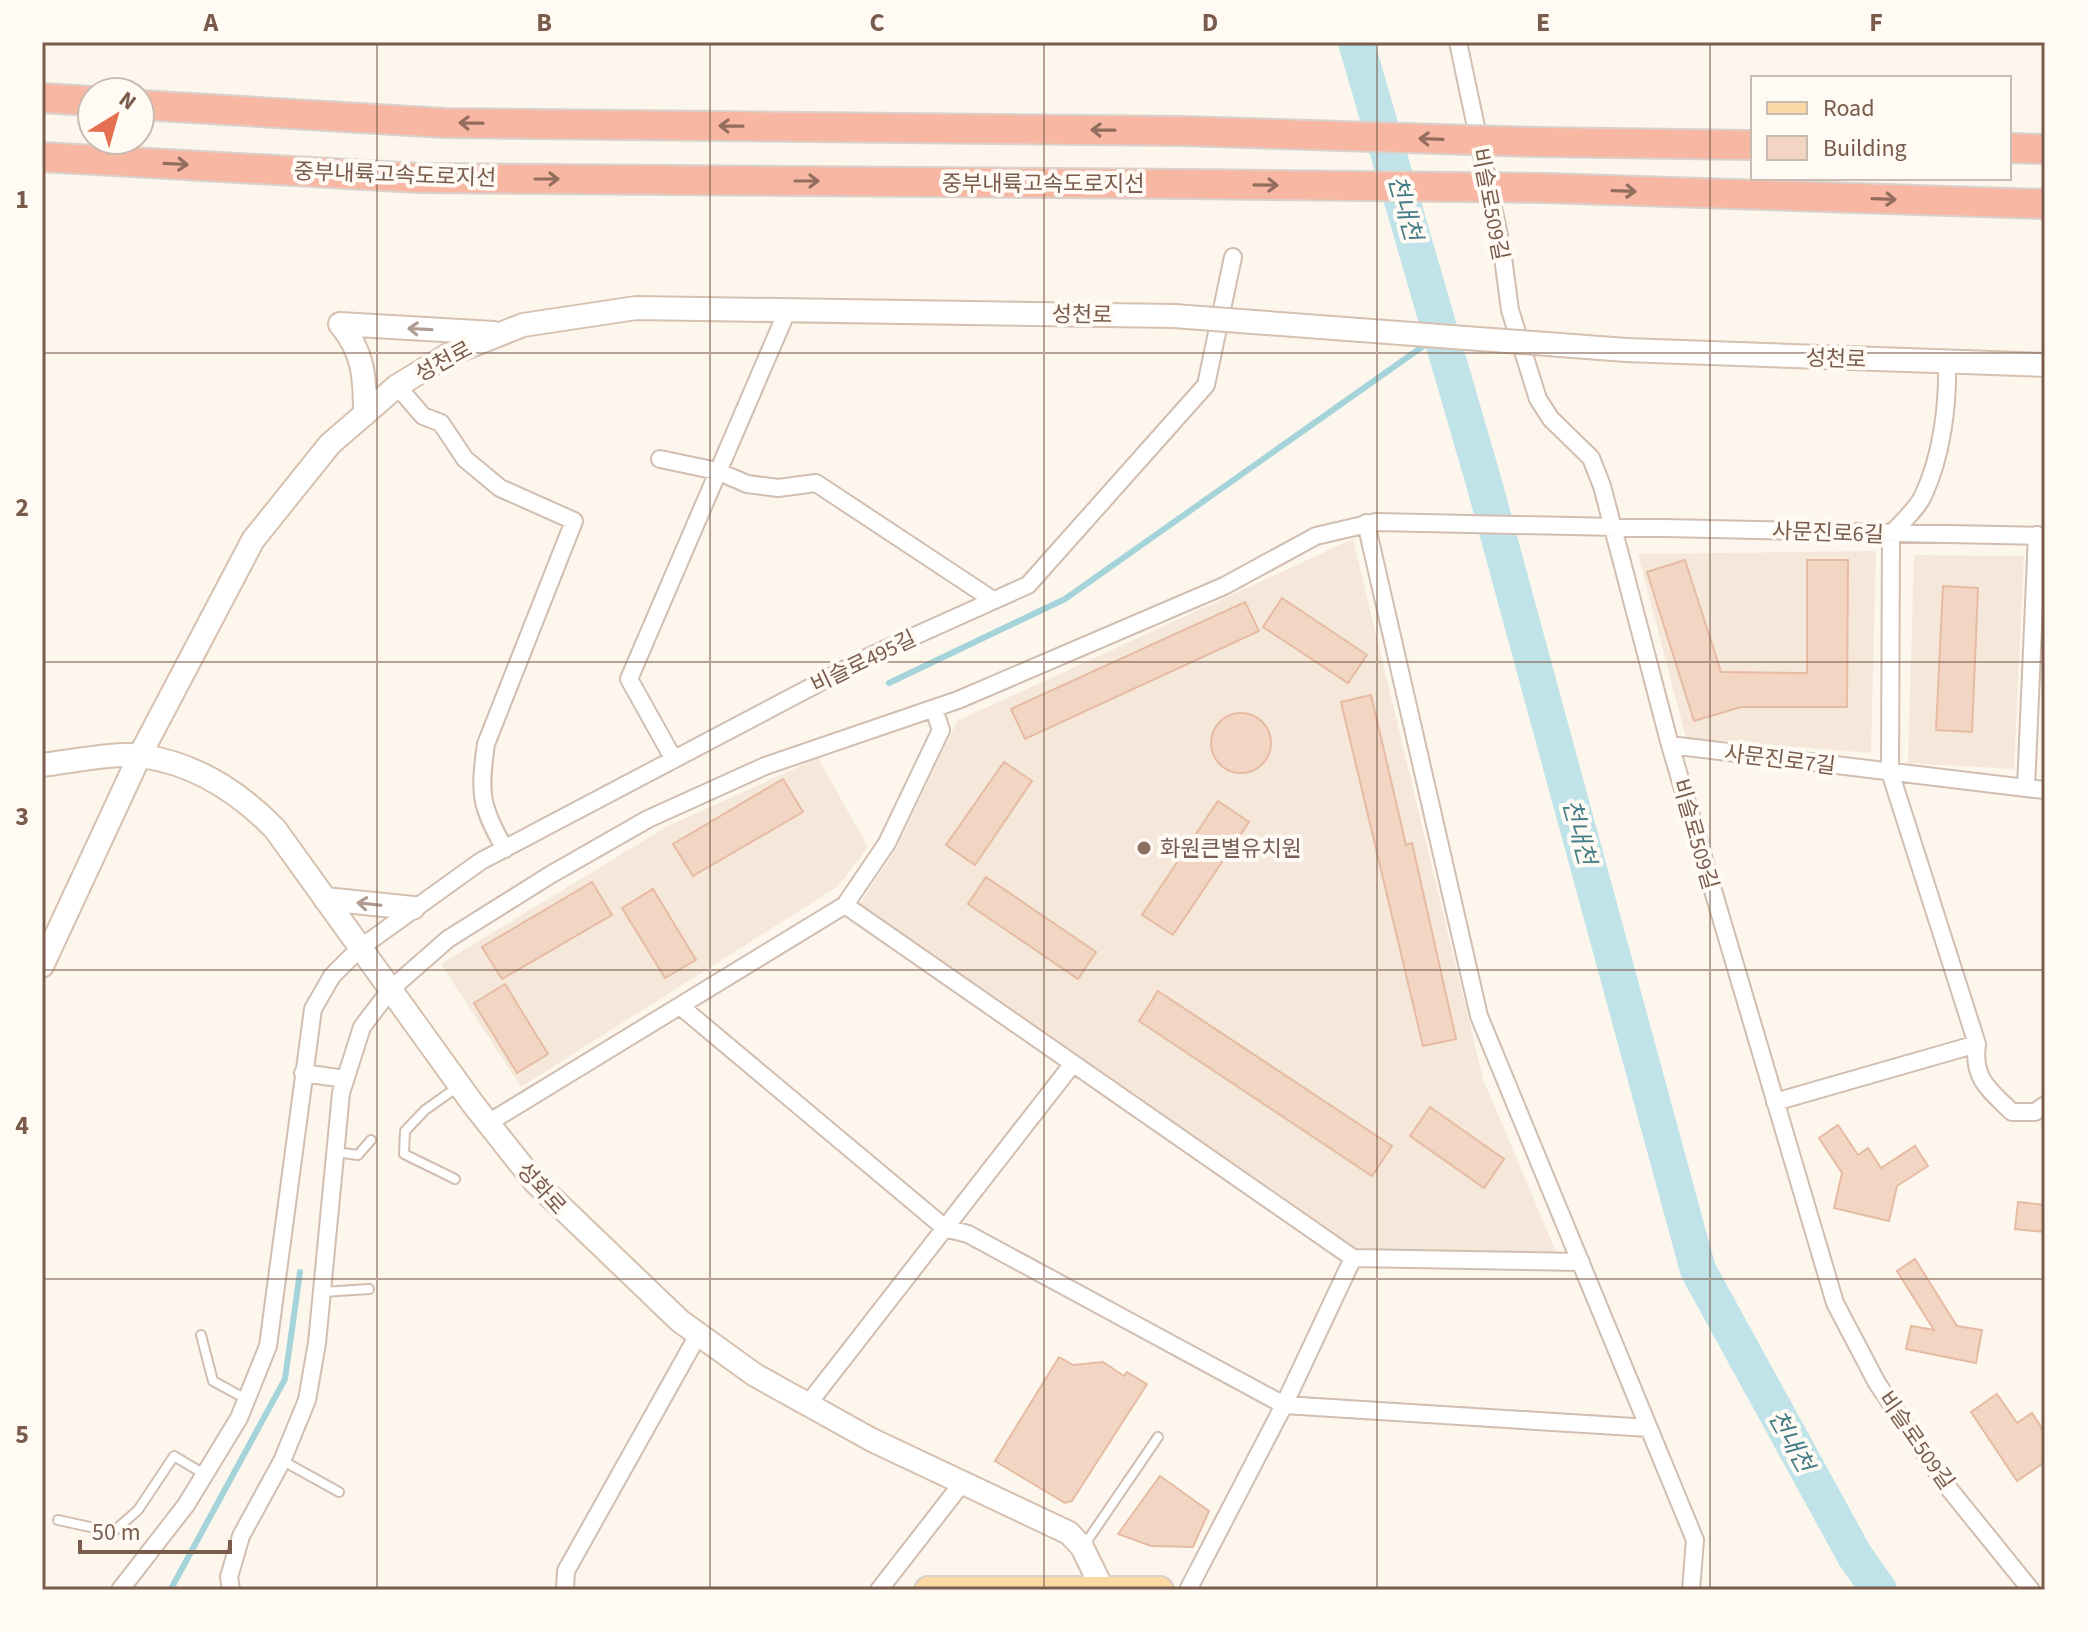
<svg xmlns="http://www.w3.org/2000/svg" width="2087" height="1632" font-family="'Source Sans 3','Noto Sans KR',sans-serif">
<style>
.residential{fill:#f5e8da}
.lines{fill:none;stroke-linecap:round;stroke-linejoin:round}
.stream{stroke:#a5d3da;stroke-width:6}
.river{stroke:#bfe3e8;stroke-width:36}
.building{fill:#f3d5c3;stroke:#e6bba3;stroke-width:2}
.lane-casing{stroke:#d1beb0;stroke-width:12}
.street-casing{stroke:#d1beb0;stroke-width:20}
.secondary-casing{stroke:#d6c0b0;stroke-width:26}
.primary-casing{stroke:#dad1cd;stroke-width:30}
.highway-casing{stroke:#dad1cd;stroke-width:32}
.lane{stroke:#fff;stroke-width:8}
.street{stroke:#fff;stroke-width:16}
.secondary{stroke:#fff;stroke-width:22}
.primary{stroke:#fbd9a5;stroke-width:26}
.highway{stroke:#f7b7a3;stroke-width:28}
.secondary-bridge-casing{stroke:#d6c0b0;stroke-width:26;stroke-linecap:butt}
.highway-bridge-casing{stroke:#dad1cd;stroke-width:32;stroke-linecap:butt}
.secondary-bridge{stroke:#fff;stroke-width:22}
.highway-bridge{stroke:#f7b7a3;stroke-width:28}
.oneway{stroke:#936e5e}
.oneway2{stroke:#af9d94}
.grid{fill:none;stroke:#7a5c4d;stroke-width:2;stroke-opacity:0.55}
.education-dot{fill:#8d6e63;stroke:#fffaf3;stroke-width:3}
.labels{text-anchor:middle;stroke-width:8;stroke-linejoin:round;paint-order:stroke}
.street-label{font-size:22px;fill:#7a5c4d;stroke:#fffaf3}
.education-label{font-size:22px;fill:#785e54;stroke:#fffaf3;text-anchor:start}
.water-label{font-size:24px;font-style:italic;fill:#437c86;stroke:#fffaf3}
.neatline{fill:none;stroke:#7a5c4d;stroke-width:3}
.grid-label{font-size:26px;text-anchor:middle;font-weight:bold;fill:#7a5c4d}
</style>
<rect width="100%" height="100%" fill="#fdf6ec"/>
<path class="residential" d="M1353,539L1483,1079L1557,1254L1355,1250L857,908L896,849L957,721Z
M1876,551L1871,753L1686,738L1638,554Z
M1914,555L2024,556L2014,769L1908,763Z
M818,758L868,847L837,887L521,1087L441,964L668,826Z"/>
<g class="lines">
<path class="stream" d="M889,683L1065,599L1429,342
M172,1587L285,1379L300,1272"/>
<path class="river" d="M1356,42L1484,483L1698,1270L1855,1556L1879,1590"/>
</g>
<path class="building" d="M1685,560L1721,672L1807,673V560H1848L1847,707H1741L1694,721L1647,572Z
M1943,586L1978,588L1972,732L1936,730Z
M1282,598L1367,655L1348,683L1263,627Z
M1245,602L1259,631L1025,739L1011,709Z
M1371,695L1406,845L1412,843L1456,1039L1423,1046L1341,702Z
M1211 743a30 30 0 1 1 60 0a30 30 0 1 1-60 0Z
M1004,762L1032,781L975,865L946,845Z
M783,779L803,812L693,876L673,844Z
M1218,801L1249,822L1173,935L1142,915Z
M986,877L1096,952L1078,979L968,904Z
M592,882L612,915L502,979L482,947Z
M653,889L696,960L665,978L622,908Z
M505,984L548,1054L517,1073L474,1003Z
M1158,991L1392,1146L1372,1176L1139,1021Z
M1430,1107L1504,1159L1484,1188L1410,1136Z
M1838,1125L1858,1155L1868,1148L1881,1168L1915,1146L1928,1166L1897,1186L1889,1221L1834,1208L1842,1173L1819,1138Z
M2018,1202L2045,1205V1232L2015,1229Z
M1915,1259L1957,1326L1982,1330L1976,1363L1906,1349L1911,1326L1934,1330L1897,1271Z
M1059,1357L1073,1365L1103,1362L1124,1376L1127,1372L1147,1384L1072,1501L1065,1503L995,1461Z
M1997,1394L2017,1423L2032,1413L2045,1433V1462L2017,1481L1971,1412Z
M1160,1476L1209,1511L1193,1547L1151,1546L1118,1534Z"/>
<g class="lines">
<defs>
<path id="lane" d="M335,1152L358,1155L371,1140
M455,1179L404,1154L405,1131L425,1110L459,1086
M323,1292L369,1289
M201,1335L213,1381L246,1399
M283,1461L339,1492
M58,1520L113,1532L138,1510L174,1456L204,1474
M1083,1547L1158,1437"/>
<path id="street" d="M1458,42L1502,250L1510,310L1538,399L1551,419L1591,458L1602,486L1670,745L1835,1303L1877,1383L1946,1485L2031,1590
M1947,362C1948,405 1942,456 1923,496C1917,509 1902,522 1891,534L1890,772L1977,1044C1972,1078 1989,1090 2012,1112H2035L2045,1105
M397,386L423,416L441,423L465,459L500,488L574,521L486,744C479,793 480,806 505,849
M660,459L717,471L747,484L778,488L816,483L993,600
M1366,523L1479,1016L1695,1540L1691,1590
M1670,745L2026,788L2037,535
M673,758L629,679L788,309
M2026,788L2045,790
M845,905L1353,1258L1581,1262
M680,1006L945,1228L968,1234L1284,1405L1649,1428
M303,1073L345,1079
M1775,1102L1977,1044
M488,1123L845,905L887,843L941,730L934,709
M808,1404L1071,1066
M120,1590L186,1505L239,1418L268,1346L313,1009L332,976L360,948L481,861L870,656L1028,585L1206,385L1233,257
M231,1590L229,1577L241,1536L282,1461L307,1400L317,1343L341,1093L362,1027L391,989L448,939L550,875L648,819L765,766L958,700L1224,586L1316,536L1376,522L2045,536
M565,1590L566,1571L698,1335
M879,1590L963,1482
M1188,1590L1284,1405L1353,1258"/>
<path id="secondary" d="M340,324L494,333
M340,324C364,352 365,379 365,414
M1626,350L2045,365
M42,765C70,762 114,752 141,756C194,763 239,792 275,829L473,1104L534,1181L680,1321L755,1375L872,1440L1069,1533L1082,1547L1103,1590
M325,899L413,908
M42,966L140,755L253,540L330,444L397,386L448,355L523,325L636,308L1174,316"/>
<path id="primary" d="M928,1590H1160"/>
<path id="highway" d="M42,98L92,101
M140,105L445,123L1181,131
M1537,142L1753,145
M2009,148L2045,149
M42,157L419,178L1188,184
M1546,188L2045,204"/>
</defs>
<use href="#lane" class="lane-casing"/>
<use href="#street" class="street-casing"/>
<use href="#secondary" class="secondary-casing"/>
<use href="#primary" class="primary-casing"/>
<use href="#highway" class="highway-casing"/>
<use href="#lane" class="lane"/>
<use href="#street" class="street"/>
<use href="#secondary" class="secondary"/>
<use href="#primary" class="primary"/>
<use href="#highway" class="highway"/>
<defs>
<path id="secondary-bridge" d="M1174,316L1626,350"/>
<path id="highway-bridge" d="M1181,131L1537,142
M1188,184L1546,188"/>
</defs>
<use href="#secondary-bridge" class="secondary-bridge-casing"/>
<use href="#highway-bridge" class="highway-bridge-casing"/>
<use href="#secondary-bridge" class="secondary-bridge"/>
<use href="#highway-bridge" class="highway-bridge"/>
</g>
<defs><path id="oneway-shaft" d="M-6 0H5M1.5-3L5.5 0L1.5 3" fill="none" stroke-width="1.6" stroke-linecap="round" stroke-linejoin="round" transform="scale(2)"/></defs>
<g class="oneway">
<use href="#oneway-shaft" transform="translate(471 123) rotate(-179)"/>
<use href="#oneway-shaft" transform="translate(731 126) rotate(-179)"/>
<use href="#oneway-shaft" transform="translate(1103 130) rotate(-179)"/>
<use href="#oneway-shaft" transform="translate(1431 139) rotate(-178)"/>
<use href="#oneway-shaft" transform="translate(176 164) rotate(3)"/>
<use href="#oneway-shaft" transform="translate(547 179)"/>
<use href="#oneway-shaft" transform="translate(807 181)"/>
<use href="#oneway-shaft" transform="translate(1266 185) rotate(1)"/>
<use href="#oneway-shaft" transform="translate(1624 191) rotate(2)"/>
<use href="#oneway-shaft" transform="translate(1884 199) rotate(2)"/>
</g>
<g class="oneway2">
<use href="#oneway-shaft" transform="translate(420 329) rotate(-177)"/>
<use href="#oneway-shaft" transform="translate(369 904) rotate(-174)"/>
</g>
<path class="grid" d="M377,42V1590M710,42V1590M1044,42V1590M1377,42V1590M1710,42V1590M42,353H2045M42,662H2045M42,970H2045M42,1279H2045"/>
<circle class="education-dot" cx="1144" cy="848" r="8"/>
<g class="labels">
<g class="street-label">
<text transform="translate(395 174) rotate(2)" y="8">중부내륙고속도로지선</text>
<text x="1043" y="191">중부내륙고속도로지선</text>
<text transform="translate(1491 204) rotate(79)" y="8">비슬로509길</text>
<text transform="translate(1082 314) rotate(1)" y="8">성천로</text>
<text transform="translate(1836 358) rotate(2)" y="8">성천로</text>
<text transform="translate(443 361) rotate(-28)" y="8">성천로</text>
<text transform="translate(1828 532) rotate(2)" y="8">사문진로6길</text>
<text transform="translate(863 661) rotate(-26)" y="8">비슬로495길</text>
<text transform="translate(1780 759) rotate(7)" y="8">사문진로7길</text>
<text transform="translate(1696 834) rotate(74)" y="8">비슬로509길</text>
<text transform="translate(542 1188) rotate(48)" y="8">성화로</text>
<text transform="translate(1917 1440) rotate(55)" y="8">비슬로509길</text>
</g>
<g class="education-label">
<text x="1160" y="856">화원큰별유치원</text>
</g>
<g class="water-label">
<text transform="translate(1405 208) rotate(74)" y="8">천내천</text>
<text transform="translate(1579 832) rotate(75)" y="8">천내천</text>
<text transform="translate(1791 1441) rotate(61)" y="8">천내천</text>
</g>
</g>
<rect width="2087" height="1632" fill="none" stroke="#fffaf3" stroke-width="88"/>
<rect x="1751" y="76" width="260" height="104" fill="#fffaf3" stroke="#cabbb1" stroke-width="2"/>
<rect x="1767" y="102" width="40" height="12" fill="#fbd9a5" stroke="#cabbb1" stroke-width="2"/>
<text x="1823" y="116" font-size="24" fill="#7a5c4d">Road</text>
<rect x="1767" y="136" width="40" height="24" fill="#f3d5c3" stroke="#cabbb1" stroke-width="2"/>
<text x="1823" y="156" font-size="24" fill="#7a5c4d">Building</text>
<g transform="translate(116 116) rotate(37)"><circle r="38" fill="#fffaf3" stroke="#cabbb1" stroke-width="2"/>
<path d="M0-6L14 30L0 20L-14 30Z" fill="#e76f51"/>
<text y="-12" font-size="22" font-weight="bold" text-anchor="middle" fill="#7a5c4d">N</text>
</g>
<path d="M80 1540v12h150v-12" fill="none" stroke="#7a5c4d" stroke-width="4"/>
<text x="92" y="1540" font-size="24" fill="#7a5c4d" stroke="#fffaf3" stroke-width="6" paint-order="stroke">50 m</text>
<rect x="44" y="44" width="1999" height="1544" class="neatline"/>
<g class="grid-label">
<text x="211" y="31">A</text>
<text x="544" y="31">B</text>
<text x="877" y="31">C</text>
<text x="1210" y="31">D</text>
<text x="1543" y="31">E</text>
<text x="1876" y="31">F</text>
<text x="22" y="208">1</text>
<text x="22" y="516">2</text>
<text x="22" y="825">3</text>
<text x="22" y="1134">4</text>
<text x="22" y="1443">5</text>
</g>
</svg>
